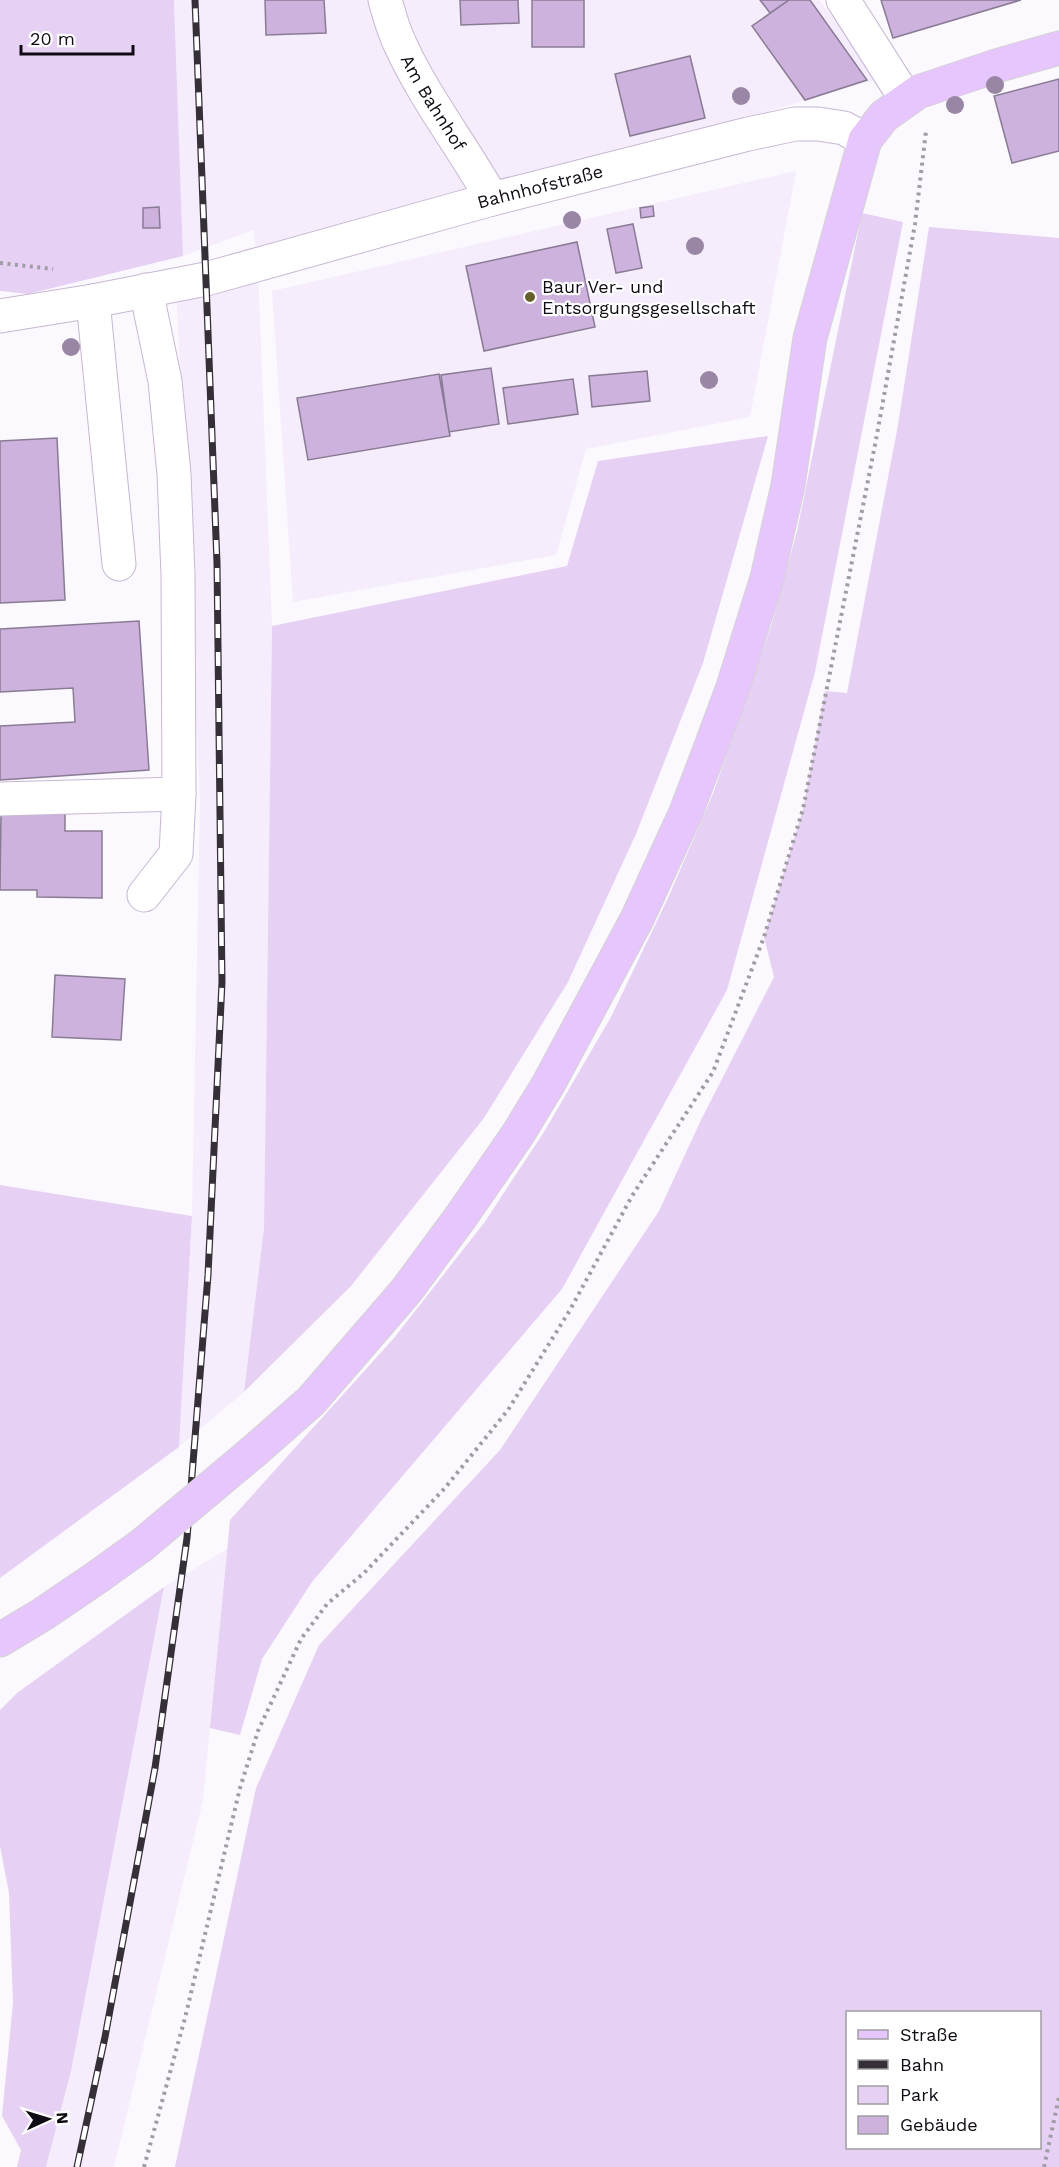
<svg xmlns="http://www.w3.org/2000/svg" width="1059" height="2167" font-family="'Work Sans',sans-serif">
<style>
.built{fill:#f5edfb}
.green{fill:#e6d1f5;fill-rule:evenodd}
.building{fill:#ccb2dd;stroke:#8a7b95;stroke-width:1.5}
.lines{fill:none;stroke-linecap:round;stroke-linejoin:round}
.minor-casing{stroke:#c7b7d3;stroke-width:35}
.major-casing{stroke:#d4d3d5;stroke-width:35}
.path{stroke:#a09ca4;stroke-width:4;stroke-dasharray:3 4.5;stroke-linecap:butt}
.minor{stroke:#fff;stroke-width:33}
.major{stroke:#e7c5fd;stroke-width:33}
.rail-casing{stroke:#352f38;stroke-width:7}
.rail{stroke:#fff;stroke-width:4.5;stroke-dasharray:14;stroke-linecap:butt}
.major-bridge-casing{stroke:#d4d3d5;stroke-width:35;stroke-linecap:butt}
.major-bridge{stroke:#e7c5fd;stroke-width:33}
.tree{fill:#9985a4}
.poi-dot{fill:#665f2c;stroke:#fff;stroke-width:2}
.labels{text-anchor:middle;stroke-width:4.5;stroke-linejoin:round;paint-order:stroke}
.street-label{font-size:18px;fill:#100a14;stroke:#fff}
.poi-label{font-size:18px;fill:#100a14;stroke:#fff;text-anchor:start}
</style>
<rect width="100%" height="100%" fill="#fbf8fe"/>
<path class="built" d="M174,0H819L880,78L320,244L256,256L254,230L183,256Z
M796,171L750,417L586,449L556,555L293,602L272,291Z
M258,270L272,626L264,1228L244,1392L179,1447L192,1216L200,802L176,286Z
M227,1549L203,1800L114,2167H46L71,2071L164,1587Z"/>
<path class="green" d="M0,0H174L183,256L28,294L0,291Z
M862,213L903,222L815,672L727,990L562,1289L312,1582L262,1659L240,1735L210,1728L230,1520L394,1338L484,1223L544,1132L611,1017L668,898L714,791L771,626L797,531Z
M929,227L1059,238V2167H175L256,1788L319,1645L500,1450L659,1211L701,1120L774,977L764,937L803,809L825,691L847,693L898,425ZM1040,2012V2148H848V2012Z
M768,436L703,663L636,834L568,982L484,1118L351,1286L244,1392L264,1228L272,626L567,566L598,461Z
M0,1185L192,1216L179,1447L0,1578Z
M164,1587L71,2071L46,2167H17L21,2150L2,2116L13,2003L9,1893L0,1846V1710L17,1693Z"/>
<path class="building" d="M265,0H324L326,33L266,35Z
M460,0H518L519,23L461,25Z
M532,0H584V47H532Z
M760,0H789L770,13Z
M789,0H810L867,80L805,100L752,26Z
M881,0H1021L893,38Z
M690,56L705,118L630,136L615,74Z
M1059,79V151L1012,163L994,96Z
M653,206L654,216L641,218L640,208Z
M159,207L160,228H143V208Z
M633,224L642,268L616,273L607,229Z
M577,242L595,327L484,351L466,266Z
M491,368L499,424L449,432L441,375Z
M647,371L650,401L592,407L589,376Z
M439,374L450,436L308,460L297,398Z
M573,379L578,414L508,424L503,388Z
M57,438L65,600L0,603V441Z
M139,621L149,770L0,780V726L75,722L73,688L0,692V629Z
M1,811L65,812V831H102V898L37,897V890H0Z
M55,975L125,979L121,1040L52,1037Z"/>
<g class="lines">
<defs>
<g id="minor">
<path id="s1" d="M385,0C389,14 393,30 400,44C425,99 463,147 492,199"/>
<path d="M843,0L906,99"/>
<path d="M93,301L119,564"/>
<path id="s2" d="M0,316L93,301L206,279L492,199L748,134L795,124H818L844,128L865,140"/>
<path d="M0,799L179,794"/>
<path d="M144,895L176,854L179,794L178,575L174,474L165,381L146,290"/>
</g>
<path id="major" d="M253,1452L311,1401L406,1291L460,1218L518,1134L549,1083L637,919L686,812L707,757L733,687L767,578L788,485L810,338L865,140L884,116L918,92L996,66L1059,48
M0,1640L43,1614L96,1578"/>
</defs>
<use href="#minor" class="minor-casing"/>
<use href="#major" class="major-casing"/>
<path class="path" d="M0,263L53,269
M144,2167L185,2018L240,1788L258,1731L301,1639L327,1604L364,1573L445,1488L508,1410L570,1310L632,1196L713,1072L764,937L803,809L876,440L915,224L926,131
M1044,2167L1059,2097"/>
<use href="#minor" class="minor"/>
<use href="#major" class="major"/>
<defs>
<path id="rail" d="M77,2167L105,2037L155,1768L187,1538L208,1275L222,982L217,563L195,0"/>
</defs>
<use href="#rail" class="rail-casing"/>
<use href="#rail" class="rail"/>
<defs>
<path id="major-bridge" d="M96,1578L142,1545L253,1452"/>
</defs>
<use href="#major-bridge" class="major-bridge-casing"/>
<use href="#major-bridge" class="major-bridge"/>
</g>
<g class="tree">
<circle cx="995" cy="85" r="9"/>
<circle cx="741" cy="96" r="9"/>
<circle cx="955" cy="105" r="9"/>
<circle cx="572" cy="220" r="9"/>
<circle cx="695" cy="246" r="9"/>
<circle cx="71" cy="347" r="9"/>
<circle cx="709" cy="380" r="9"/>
</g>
<circle class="poi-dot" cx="530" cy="297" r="6"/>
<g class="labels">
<g class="street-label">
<text dy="6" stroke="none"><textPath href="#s1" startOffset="114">Am Bahnhof</textPath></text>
<text dy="6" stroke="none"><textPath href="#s2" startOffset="556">Bahnhofstraße</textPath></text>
</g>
<g class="poi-label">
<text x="542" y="293">Baur Ver- und<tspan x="542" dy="21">Entsorgungsgesellschaft</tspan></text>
</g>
</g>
<rect x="846" y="2011" width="195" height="138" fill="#ffffff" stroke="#9f9da1" stroke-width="1.5"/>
<rect x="858" y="2030" width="30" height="9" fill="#e7c5fd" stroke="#9f9da1" stroke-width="1.5"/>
<text x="900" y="2041" font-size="18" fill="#100a14">Straße</text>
<rect x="858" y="2060" width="30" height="9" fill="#352f38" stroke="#9f9da1" stroke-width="1.5"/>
<text x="900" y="2071" font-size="18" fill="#100a14">Bahn</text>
<rect x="858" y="2086" width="30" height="18" fill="#e6d1f5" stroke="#9f9da1" stroke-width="1.5"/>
<text x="900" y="2101" font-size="18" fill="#100a14">Park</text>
<rect x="858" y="2116" width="30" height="18" fill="#ccb2dd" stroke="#9f9da1" stroke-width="1.5"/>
<text x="900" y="2131" font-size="18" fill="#100a14">Gebäude</text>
<g transform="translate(48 2119) rotate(86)" stroke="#ffffff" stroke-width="4.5" paint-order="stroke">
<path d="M0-4.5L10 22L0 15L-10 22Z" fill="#100a14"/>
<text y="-9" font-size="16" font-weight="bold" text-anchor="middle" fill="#100a14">N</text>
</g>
<path d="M21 45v9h112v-9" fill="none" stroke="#100a14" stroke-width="3"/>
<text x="30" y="45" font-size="18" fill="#100a14" stroke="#ffffff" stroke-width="4.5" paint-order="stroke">20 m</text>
</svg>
